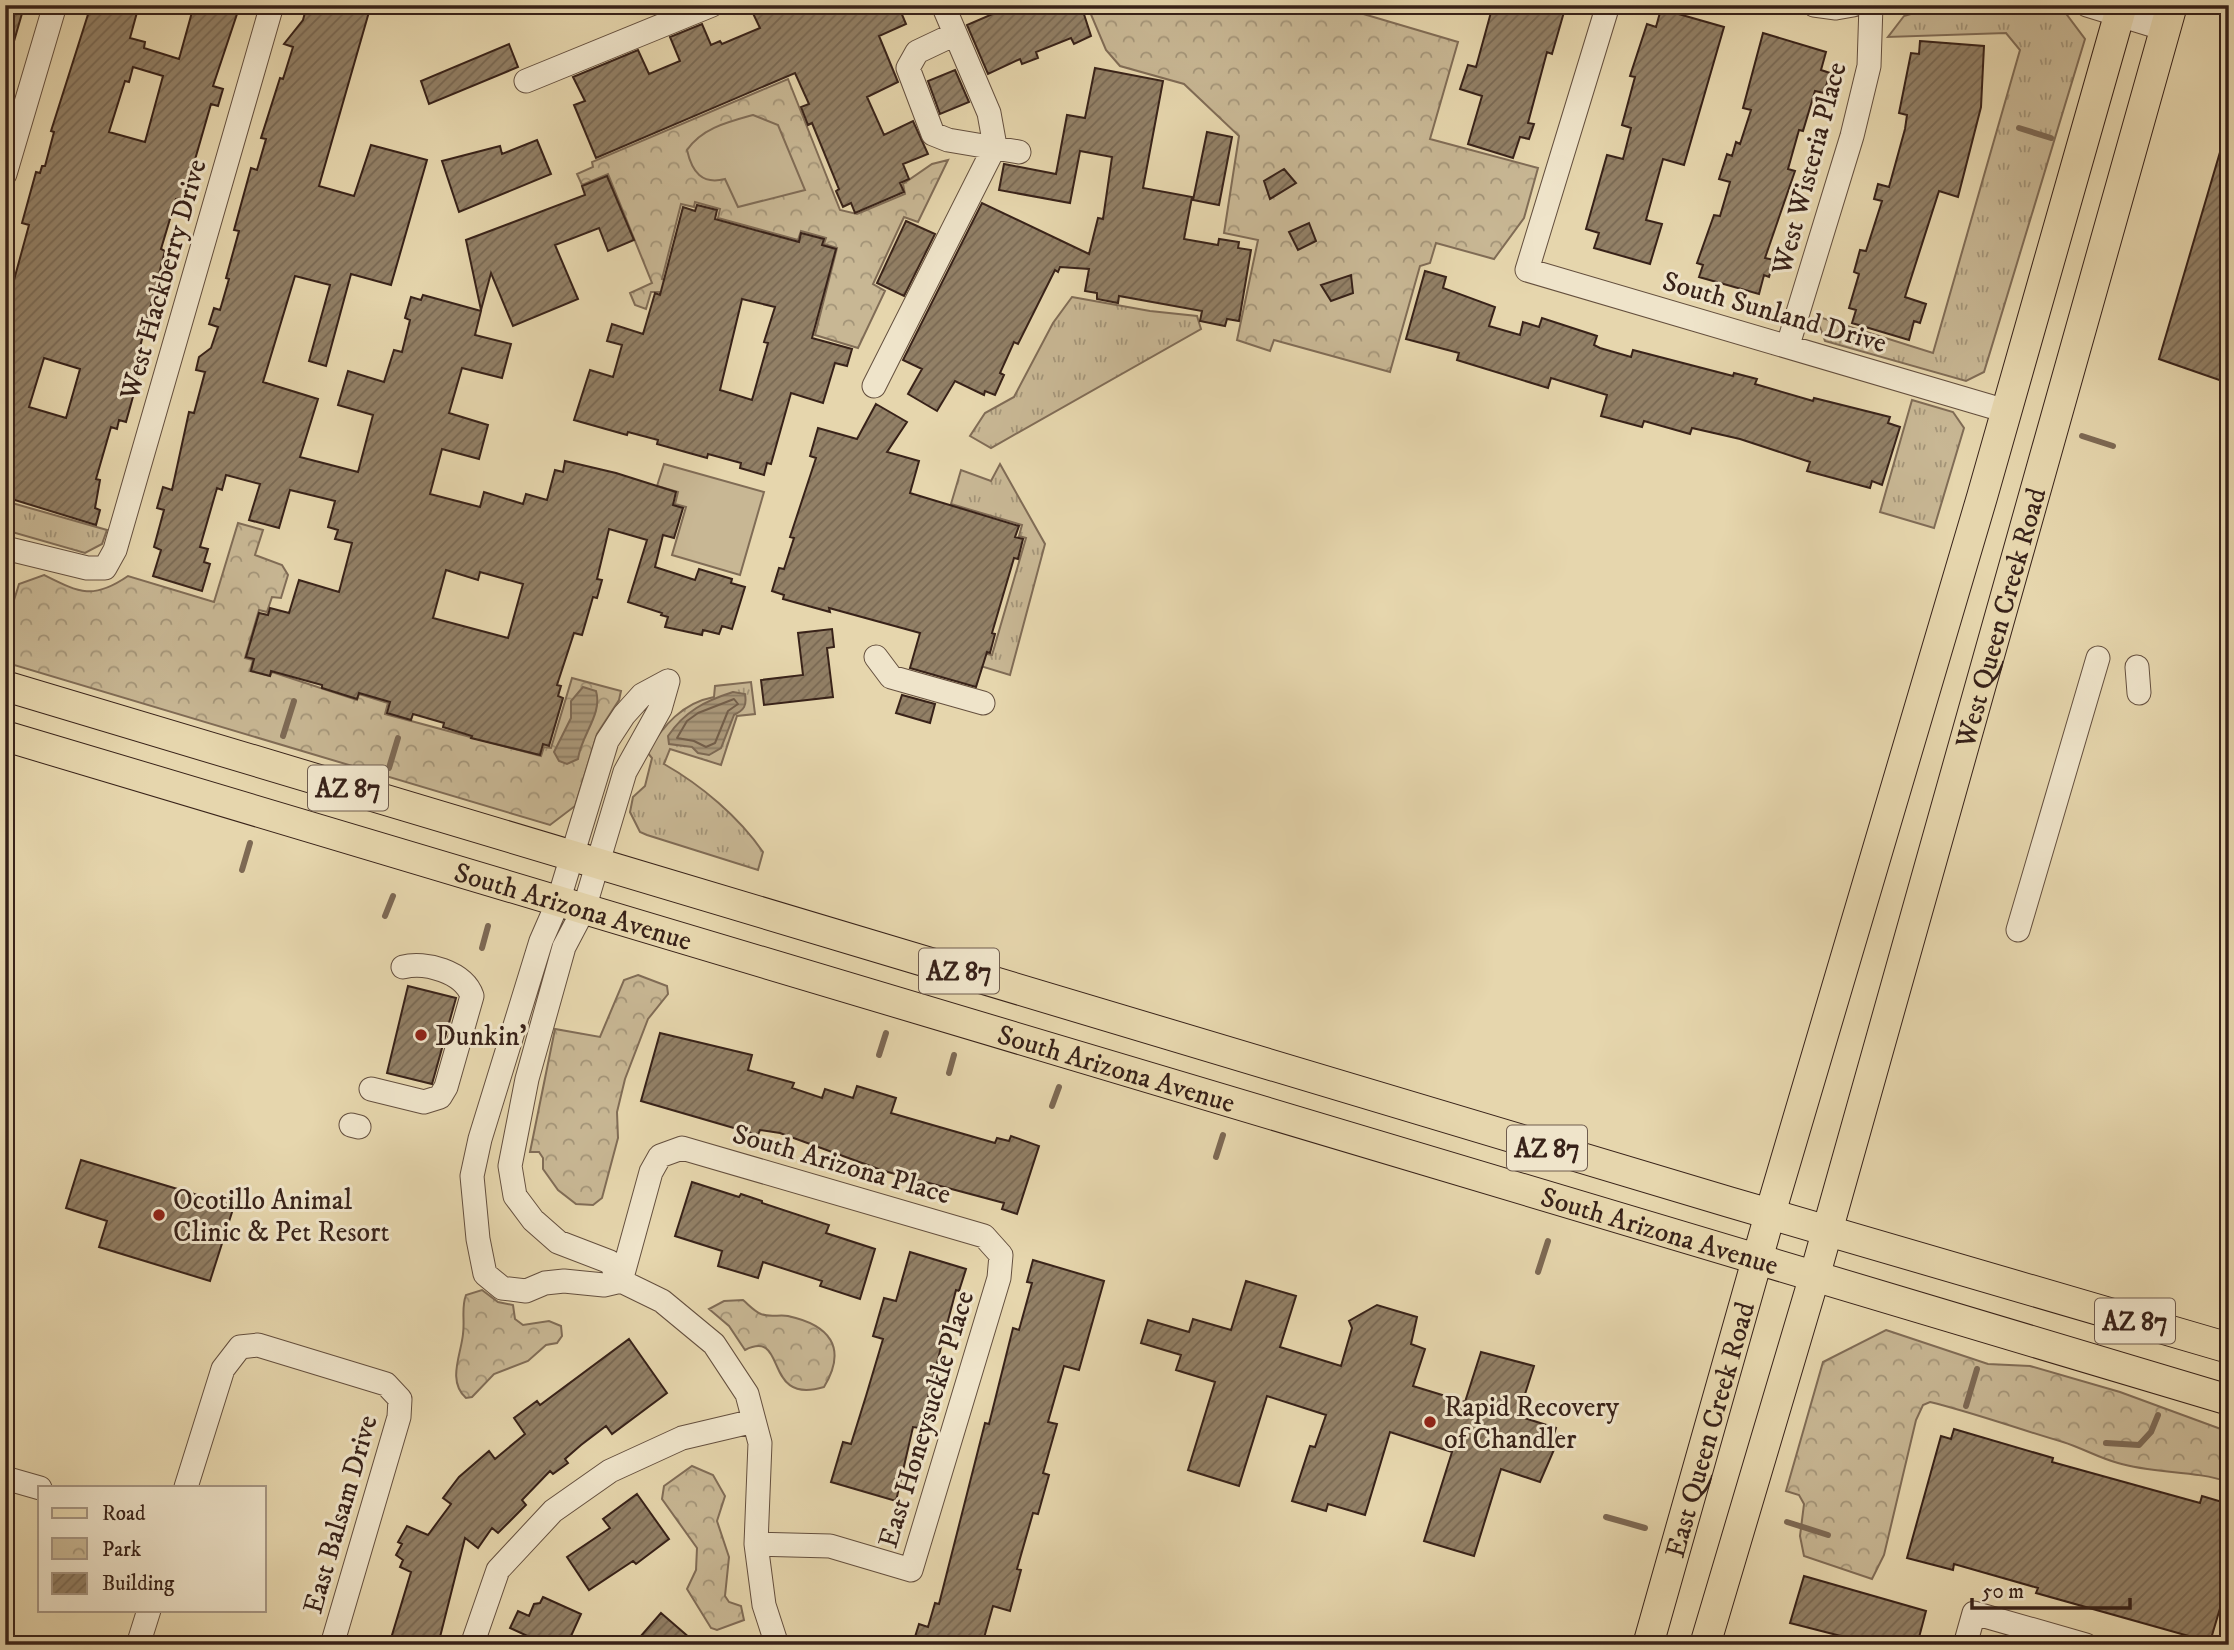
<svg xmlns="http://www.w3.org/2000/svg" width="2234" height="1650" font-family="'IM FELL DW Pica',serif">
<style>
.grass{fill:url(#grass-tufts);stroke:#806c56;stroke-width:2}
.park{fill:url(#park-crowns);stroke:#806c56;stroke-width:2}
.pitch{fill:#c8b794;stroke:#806c56;stroke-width:2}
.water{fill:url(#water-rules);stroke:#7d6954;stroke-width:2}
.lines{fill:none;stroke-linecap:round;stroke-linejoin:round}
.shore{stroke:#725e4a;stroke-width:2}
.stream{stroke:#7d6954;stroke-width:6}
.building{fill:url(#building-hatch);stroke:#382219;stroke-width:2;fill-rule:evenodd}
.minor-casing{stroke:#644f3e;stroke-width:25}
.major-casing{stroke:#382219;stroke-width:32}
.minor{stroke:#efe4ca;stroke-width:23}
.major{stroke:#e6d6ad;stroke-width:30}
.poi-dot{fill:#8f2418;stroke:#efe4ca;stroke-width:2.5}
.labels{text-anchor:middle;stroke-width:6;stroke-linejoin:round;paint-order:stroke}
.shield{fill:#efe4ca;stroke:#6f5c4e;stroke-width:2}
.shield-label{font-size:26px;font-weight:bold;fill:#382219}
.street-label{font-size:28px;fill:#382219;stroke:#efe4ca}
.poi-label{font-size:28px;fill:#382219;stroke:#efe4ca;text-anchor:start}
</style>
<defs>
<pattern id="grass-tufts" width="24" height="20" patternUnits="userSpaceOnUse" patternTransform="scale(1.75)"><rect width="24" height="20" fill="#c8b794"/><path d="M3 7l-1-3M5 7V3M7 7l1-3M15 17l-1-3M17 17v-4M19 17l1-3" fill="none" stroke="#a39478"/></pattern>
<pattern id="park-crowns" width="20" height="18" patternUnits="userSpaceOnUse" patternTransform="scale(1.75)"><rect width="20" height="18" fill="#c8b794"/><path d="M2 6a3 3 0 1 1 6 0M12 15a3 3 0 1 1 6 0" fill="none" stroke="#a39478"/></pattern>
<pattern id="water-rules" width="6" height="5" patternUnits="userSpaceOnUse" patternTransform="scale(1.75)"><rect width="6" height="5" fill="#ab997b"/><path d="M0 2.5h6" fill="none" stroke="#8c7c64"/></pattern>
<pattern id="building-hatch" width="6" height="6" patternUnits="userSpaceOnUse" patternTransform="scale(1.75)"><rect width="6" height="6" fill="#928066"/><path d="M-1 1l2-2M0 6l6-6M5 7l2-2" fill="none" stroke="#786853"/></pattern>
</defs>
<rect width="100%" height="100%" fill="#e6d6ad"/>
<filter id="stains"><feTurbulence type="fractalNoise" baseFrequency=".00286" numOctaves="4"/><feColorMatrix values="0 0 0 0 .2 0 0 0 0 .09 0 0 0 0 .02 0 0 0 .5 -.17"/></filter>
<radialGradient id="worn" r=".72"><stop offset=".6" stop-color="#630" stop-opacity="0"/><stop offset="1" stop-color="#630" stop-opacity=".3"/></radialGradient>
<path class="grass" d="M1941,5H2031L2064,11L2085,39L1984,372L1966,381L1825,341L1816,316L1933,353L2020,50L2006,33L1888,37L1904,16Z
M1072,297L1150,311L1197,316L1201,329L991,448L970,436L985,413L1014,397L1053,323Z
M1912,400L1953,412L1964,428L1934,528L1880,512Z
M1000,464L1045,544L1010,675L977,665L983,653L992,655L1026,538L1019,536L1022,525L951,504L961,470L991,481Z
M5,501L107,530L102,544L85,553L5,530Z
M751,682L755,714L737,716L721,765L670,749L664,764C701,785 739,817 763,852L758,870L647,835L640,832L630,812L633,797L645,786L652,758L647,752C664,725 682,703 714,697L715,686Z"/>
<path class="park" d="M1087,5H1333L1458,42L1430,139L1538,168L1524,218L1494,259L1436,243L1430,263L1420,266L1390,372L1274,340L1270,351L1237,340L1258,240L1224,233L1239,136L1184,84L1120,66L1106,50Z
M788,79L840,210L857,214L905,194L903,184L932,164L948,160L918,222L904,217L873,284L885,291L858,348L815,335L837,248L824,244L826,238L801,231L798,240L718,218L720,209L695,202L694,207L681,204L662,279L666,280L663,292H651L646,309L635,305L630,293L652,283L608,174L582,185L577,174L593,167L592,162Z
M238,523L263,530L255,555L282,565L288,575L281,598L272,597L267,612L259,610L245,658L253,660L250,671L270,676L272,672L357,700L359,694L388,703L385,714L541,756L544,747L551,748L572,678L621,691L619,700L597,734L575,806L550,825L14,665C0,631 9,618 19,584L44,575C80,593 93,600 128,576L214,602Z
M638,975L667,986L668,994L648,1019L625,1079L617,1112L618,1138L602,1198L593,1205L576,1204L558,1190L543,1169V1158L539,1152H530L555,1029L600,1037L624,980Z
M482,1290L498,1302L513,1305L515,1319L523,1325L549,1321L561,1326L562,1336L557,1343L546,1345L528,1361L494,1374L472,1397L466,1398C447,1381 461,1355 463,1334C465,1320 461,1308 466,1295Z
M743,1300C749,1305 754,1311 761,1314C771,1318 779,1314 788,1316C829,1325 848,1347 824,1387C761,1406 789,1328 745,1350L729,1326L709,1309L724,1301Z
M1886,1330L1988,1364L2030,1366L2120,1392L2229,1432V1482C2194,1470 2154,1474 2118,1463C2099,1458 2082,1448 2063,1442C2018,1429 1975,1413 1930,1402L1923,1405L1916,1420L1884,1555L1872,1579L1804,1556L1800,1536L1804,1504L1799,1495L1786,1491L1823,1362Z
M692,1466L713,1475L725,1496L717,1521L729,1557L725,1596L729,1602L741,1606L744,1620L717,1630L711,1628L687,1589L696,1570L697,1548L662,1499L664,1486Z"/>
<path class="pitch" d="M753,115L778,125L805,190L738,207L725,179C702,185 692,172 687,150C702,128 728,122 753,115Z
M664,464L764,492L740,575L672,555L686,507L675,504L678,492L657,486Z"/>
<path class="water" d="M583,687L596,691C603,714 581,735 578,759L567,764L559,761L554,752L571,718V701Z
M733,692L745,694C747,706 744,710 734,715L721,748L709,755L698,753L692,747L669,744L668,736C685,711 705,701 733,692Z"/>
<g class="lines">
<path class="shore" d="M734,699L738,704L728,711L715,743L706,747L694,741L677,738L687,721L698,713Z"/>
<path class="stream" d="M2019,128L2051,138
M2082,436L2113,446
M283,736L294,701
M389,768L398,738
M242,870L250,843
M385,916L393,896
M482,948L488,926
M879,1055L886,1033
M949,1073L954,1055
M1052,1106L1059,1087
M1216,1157L1223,1135
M1538,1272L1548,1241
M1966,1406L1977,1369
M2106,1443L2139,1445L2151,1432L2158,1415
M1606,1517L1645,1528
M1787,1522L1828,1535"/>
</g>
<path class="building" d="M5,5L23,10L10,55L5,54Z
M91,5H139L130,38L145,42L144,48L179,59L194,5H240L213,86L223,89L218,106L211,104L190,177L197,179L185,198L176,199L161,249L165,251L134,370L140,371L126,422L119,420L117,429L111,427L96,479L100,480L95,508L100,510L96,525L5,497V313L29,225L22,223L36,172L40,173L42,166H45L54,132L51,131ZM133,67L163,76L145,142L109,132L125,81L129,82ZM44,358L80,369L66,418L29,407Z
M307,5H371L319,186L354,196L371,145L427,160L391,285L351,274L326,366L309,361L330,285L295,276L263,382L318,399L300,457L358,472L373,415L338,405L348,371L384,382L394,350L402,352L410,320L405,318L411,297L421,300L423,295L481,311L475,335L511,344L502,378L462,368L449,413L488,425L479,459L442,449L430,494L480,507L484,492L523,504L526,494L547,500L555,470L563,472L565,461L616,473L676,492L673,505L683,508L674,538L663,535L655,567L695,580L699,569L732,579L731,583L745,587L732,629L722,626L719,634L703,630L702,635L665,627L668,617L661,615L662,613L628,602L647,540L609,529L597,579L602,580L597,598L593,597L582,635L574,633L557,685L561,686L558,696L563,698L549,746L543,744L540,755L471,738L472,736L443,727L444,723L413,714L411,720L387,713L390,702L359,693L357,699L322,688V685L271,671L270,676L251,671L254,659L246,657L259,613L268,615L270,608L289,613L299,580L339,592L352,543L335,539L338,530L328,527L335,501L290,490L279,528L249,520L260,484L226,475L222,490L217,488L200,547L208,549L204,562L210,564L202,591L153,576L161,550L154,547L164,510L157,508L163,487L172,490L189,412L194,413L205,372L196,370L199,357L211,348L218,327L209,324L214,308L220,310L229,279L226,278L239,231L234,230L251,168L257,170L266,139L261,138L280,78L283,79L293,47L284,44L303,20ZM446,570L478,580L480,572L523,584L508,638L433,618Z
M749,5H898L906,24L879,36L898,82L867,97L884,135L913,121L928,154L903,164L909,179L900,183L904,192L855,213L851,203L843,207L836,191L839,189L812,123L808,125L801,107L809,104L795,73L596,158L574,105L585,101L573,77L638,50L649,74L680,61L670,37L702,24L711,45L720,41L722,44L760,28Z
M1000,5H1081L1091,36L1074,44L1071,38L1036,52L1038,58L1022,64L1020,59L988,74L967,25L1002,10Z
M1493,5H1566L1552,54L1547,52L1528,123L1534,124L1529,139L1520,137L1513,158L1468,144L1482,96L1460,89L1468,65L1476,67Z
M1661,9L1724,27L1684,165L1663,159L1646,220L1662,224L1650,264L1594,248L1599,233L1586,229L1607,155L1623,159L1631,128L1622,125L1635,77L1630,76L1647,24L1656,27Z
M1763,33L1826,52L1821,70L1830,73L1824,93L1815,91L1803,131L1799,130L1788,169L1795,171L1765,258L1774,260L1769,277L1764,275L1759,294L1699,277L1703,265L1697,263L1714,215L1720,216L1730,182L1719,179L1727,154L1732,156L1736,142L1740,144L1751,110L1743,108Z
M1920,41L1984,46L1981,107L1958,197L1939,191L1905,297L1926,304L1920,323L1914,321L1909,340L1852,323L1856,310L1849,308L1859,274L1854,272L1860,250L1866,251L1882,201L1874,199L1878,184L1889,187L1905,129L1907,115L1899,113L1911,53L1919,54Z
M509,44L518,67L429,104L421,81Z
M1095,68L1163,81L1143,188L1192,197L1184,239L1218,245L1219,239L1239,242L1238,248L1251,250L1239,321L1227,319L1225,326L1200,321L1202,311L1119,296L1118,303L1097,299V293L1085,291L1089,269L1060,267L1058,272L1055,270L1018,344L1014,342L1000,373L1004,375L995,395L985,391L984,395L955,381L937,411L908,394L922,369L903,360L982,203L1089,254L1098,218L1103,219L1112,157L1080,151L1070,203L999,190L1004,164L1056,174L1067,115L1085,118Z
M955,70L969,102L940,114L928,81Z
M1207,132L1232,137L1219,205L1193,200Z
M537,140L551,174L459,212L442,161L500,146L502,154Z
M2223,142H2229V219L2224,236L2229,238V369L2225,382L2159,359Z
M1284,169L1296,183L1270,199L1264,181Z
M607,176L634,240L608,251L599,228L555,245L578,299L513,326L491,273L481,310L466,240L585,195L582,186Z
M697,205L717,210L715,219L799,242L801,233L824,239L822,245L836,249L812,338L852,349L847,366L835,363L823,403L791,393L771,464L767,463L764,475L740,468L741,463L708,454L707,458L657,444L658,440L628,432L627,435L574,420L590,370L613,377L622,345L607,341L612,324L643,334L655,293L660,295L683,207L695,211ZM742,299L775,307L764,342L768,343L752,400L720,390Z
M906,221L935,234L904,296L877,283Z
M1309,223L1316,241L1298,250L1289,232Z
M1425,271L1446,277L1443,288L1495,307L1489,326L1520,335L1523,322L1539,327L1542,318L1597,336L1594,345L1600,348L1631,357L1633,350L1733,376L1734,373L1757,379L1755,384L1813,401L1814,398L1890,417L1888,423L1900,427L1882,485L1872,481L1870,488L1807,471L1810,462L1740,439L1692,428L1690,434L1644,421L1642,427L1601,416L1607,395L1551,378L1548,388L1457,360L1459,353L1406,339Z
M1351,275L1353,293L1331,301L1321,285Z
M876,404L907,422L887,452L919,461L910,493L1019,526L1015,537L1023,539L1018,559L1014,558L992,633L995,634L990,653L987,652L976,687L910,668L920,633L829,608L830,612L783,599L784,595L772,591L779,568L784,569L794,538L790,537L816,458L810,456L818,428L857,439Z
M832,629L834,647L827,648L833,697L764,705L761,680L803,675L798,633Z
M902,695L935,704L930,723L896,713Z
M408,986L456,998L432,1084L387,1073Z
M660,1033L752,1055L748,1070L794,1083L792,1088L822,1098L825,1089L853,1098L857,1086L896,1098L891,1113L995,1143L997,1138L1009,1141L1011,1136L1039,1146L1017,1214L1002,1209L1004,1203L884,1171L780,1133L760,1130L758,1135L641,1101Z
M81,1160L234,1206L210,1281L99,1247L107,1221L66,1208Z
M692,1182L739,1197L741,1194L762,1201V1203L829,1225L826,1233L875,1249L860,1299L820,1286L822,1281L763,1262L758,1278L718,1266L722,1251L675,1236Z
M910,1252L966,1269L959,1291L956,1290L920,1428L913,1427L896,1501L831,1482L843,1442L851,1444L866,1396L883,1339L873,1336L884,1298L896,1301Z
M1033,1260L1104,1281L1079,1370L1064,1366L1048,1422L1057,1424L1043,1473L1049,1475L1038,1514L1033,1513L1017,1569L1021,1570L1010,1611L993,1606L982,1645H931L914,1640L919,1624L928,1627L935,1603L939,1604L985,1423L989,1424L1013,1328L1019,1330L1032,1283L1027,1282Z
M1246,1281L1296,1296L1280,1347L1341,1366L1352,1328L1349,1321L1377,1305L1417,1317L1411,1344L1425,1349L1413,1386L1465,1402L1481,1352L1534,1366L1518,1416L1556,1428L1551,1443L1556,1445L1540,1482L1501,1469L1474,1556L1424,1541L1452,1452L1390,1432L1365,1515L1328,1504L1326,1511L1292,1501L1310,1446L1315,1447L1326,1415L1267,1396L1239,1486L1188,1470L1215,1382L1176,1370L1181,1355L1141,1343L1148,1320L1189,1332L1193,1319L1231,1330Z
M629,1339L667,1393L612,1434L606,1426L581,1445L565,1459L568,1463L553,1474L550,1471L522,1500L526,1505L498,1533L492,1528L478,1548L465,1538L438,1645H389L411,1572L400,1567L403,1560L396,1555L402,1544L398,1542L407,1526L428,1535L451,1504L443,1498L459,1477L489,1451L495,1459L525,1434L514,1418L537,1401L540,1405Z
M1954,1429L2053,1458L2052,1462L2200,1503L2202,1496L2229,1504V1578L2210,1642L2036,1593L2038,1588L1954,1564L1953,1570L1907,1558L1941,1436L1951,1439Z
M637,1494L669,1539L636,1564L633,1561L589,1590L567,1557L610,1528L603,1519Z
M1804,1576L1926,1611L1917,1645H1876L1790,1623Z
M543,1597L581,1614L567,1645H547L510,1628L518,1611L529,1616L534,1604L540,1603Z
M661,1613L698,1645H633Z"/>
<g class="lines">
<defs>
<path id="minor" d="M1608,5L1527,270L2006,411
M1814,5L1836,8L1853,5
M2087,5L2165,29
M955,34L917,52L908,68L933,134L948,140L1019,152
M526,81L712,5
M5,174L55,5
M1788,345L1852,136L1869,66L1871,5
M874,386L995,146L989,113L943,5
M5,548L87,568H105L115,550L272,5
M876,657L891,677L983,703
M2137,667L2139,693
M668,681L660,709L625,772L584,909L564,947L527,1079L510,1166L515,1196L533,1220L558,1242L610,1262L621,1281L662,1301L714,1344L747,1394L760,1443L756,1544L764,1605L777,1645
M2018,930L2098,658
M371,1089L424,1102L440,1097L446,1087L472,996C464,972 425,961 403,967
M351,1125L359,1127
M621,1281L651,1172L660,1156L682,1148L984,1236L1001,1255L999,1278L911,1570L830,1546L756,1544
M621,1281L604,1285L564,1281L545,1283L526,1291L502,1288L485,1274L478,1239L472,1176L480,1139L541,941L558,902L607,741L624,715L642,695L668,681
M5,1478L40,1488
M186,1487L223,1369L240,1347L258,1345L386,1384L400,1399L399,1417L332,1645
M138,1645L149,1610
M472,1645L498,1570L553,1511L610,1471L682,1438L754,1421
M1965,1645L1974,1613L2086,1645"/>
<g id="major">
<path d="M5,686L1729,1202L2229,1348"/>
<path id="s1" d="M5,736L2229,1400"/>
<path id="s2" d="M1648,1645L1770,1214L1982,497L2122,5"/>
<path id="s3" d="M1705,1645L1814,1278L2172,5"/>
</g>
</defs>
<use href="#minor" class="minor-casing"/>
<use href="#major" class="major-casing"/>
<use href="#minor" class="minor"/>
<use href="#major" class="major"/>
</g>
<g class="poi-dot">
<circle cx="421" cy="1035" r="7"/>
<circle cx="159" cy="1215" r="7"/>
<circle cx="1430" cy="1422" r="7"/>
</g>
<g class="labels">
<g class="shield">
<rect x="308" y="765.5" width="80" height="45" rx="5"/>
<rect x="919" y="948.5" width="80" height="45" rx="5"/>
<rect x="1507" y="1125.5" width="80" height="45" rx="5"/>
<rect x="2095" y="1298.5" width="80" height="45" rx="5"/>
</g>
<g class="shield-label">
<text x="348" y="797">AZ 87</text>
<text x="959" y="980">AZ 87</text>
<text x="1547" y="1157">AZ 87</text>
<text x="2135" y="1330">AZ 87</text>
</g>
<g class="street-label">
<text transform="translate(1808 168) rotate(-75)" y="10">West Wisteria Place</text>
<text transform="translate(162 279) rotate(-74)" y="10">West Hackberry Drive</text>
<text transform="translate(1775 311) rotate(16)" y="10">South Sunland Drive</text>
<text dy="10" stroke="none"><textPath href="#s3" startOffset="1069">West Queen Creek Road</textPath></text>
<text dy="10" stroke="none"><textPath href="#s1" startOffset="593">South Arizona Avenue</textPath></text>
<text dy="10" stroke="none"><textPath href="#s1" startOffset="1160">South Arizona Avenue</textPath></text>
<text transform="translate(842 1163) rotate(16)" y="10">South Arizona Place</text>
<text dy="10" stroke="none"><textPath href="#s1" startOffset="1727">South Arizona Avenue</textPath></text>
<text transform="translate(925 1419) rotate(-73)" y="10">East Honeysuckle Place</text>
<text dy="10" stroke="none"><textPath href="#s2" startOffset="224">East Queen Creek Road</textPath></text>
<text transform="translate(339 1514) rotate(-74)" y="10">East Balsam Drive</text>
</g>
<g class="poi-label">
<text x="435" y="1045">Dunkin'</text>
<text x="173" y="1209">Ocotillo Animal<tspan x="173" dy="32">Clinic &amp; Pet Resort</tspan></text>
<text x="1444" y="1416">Rapid Recovery<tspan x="1444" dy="32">of Chandler</tspan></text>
</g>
</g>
<rect width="2234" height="1650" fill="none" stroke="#e6d6ad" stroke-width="28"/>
<rect x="7" y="7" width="2220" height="1636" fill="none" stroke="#382219" stroke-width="3.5"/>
<rect x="14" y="14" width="2206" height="1622" fill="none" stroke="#382219" stroke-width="2"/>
<rect x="38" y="1486" width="228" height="126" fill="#efe4ca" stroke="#a69683" stroke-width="2"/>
<rect x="52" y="1508" width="35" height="10" fill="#e6d6ad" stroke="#a69683" stroke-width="2"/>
<text x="102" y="1520" font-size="21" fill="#382219">Road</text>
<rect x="52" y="1538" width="35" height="21" fill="url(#park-crowns)" stroke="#a69683" stroke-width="2"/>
<text x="102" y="1556" font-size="21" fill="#382219">Park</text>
<rect x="52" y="1573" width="35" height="21" fill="url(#building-hatch)" stroke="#a69683" stroke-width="2"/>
<text x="102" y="1590" font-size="21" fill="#382219">Building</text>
<path d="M1972 1598v10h158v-10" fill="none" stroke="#382219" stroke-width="3.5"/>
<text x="1982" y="1598" font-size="21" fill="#382219" stroke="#efe4ca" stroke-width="5" paint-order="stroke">50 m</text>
<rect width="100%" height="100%" filter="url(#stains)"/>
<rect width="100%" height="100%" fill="url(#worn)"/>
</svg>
